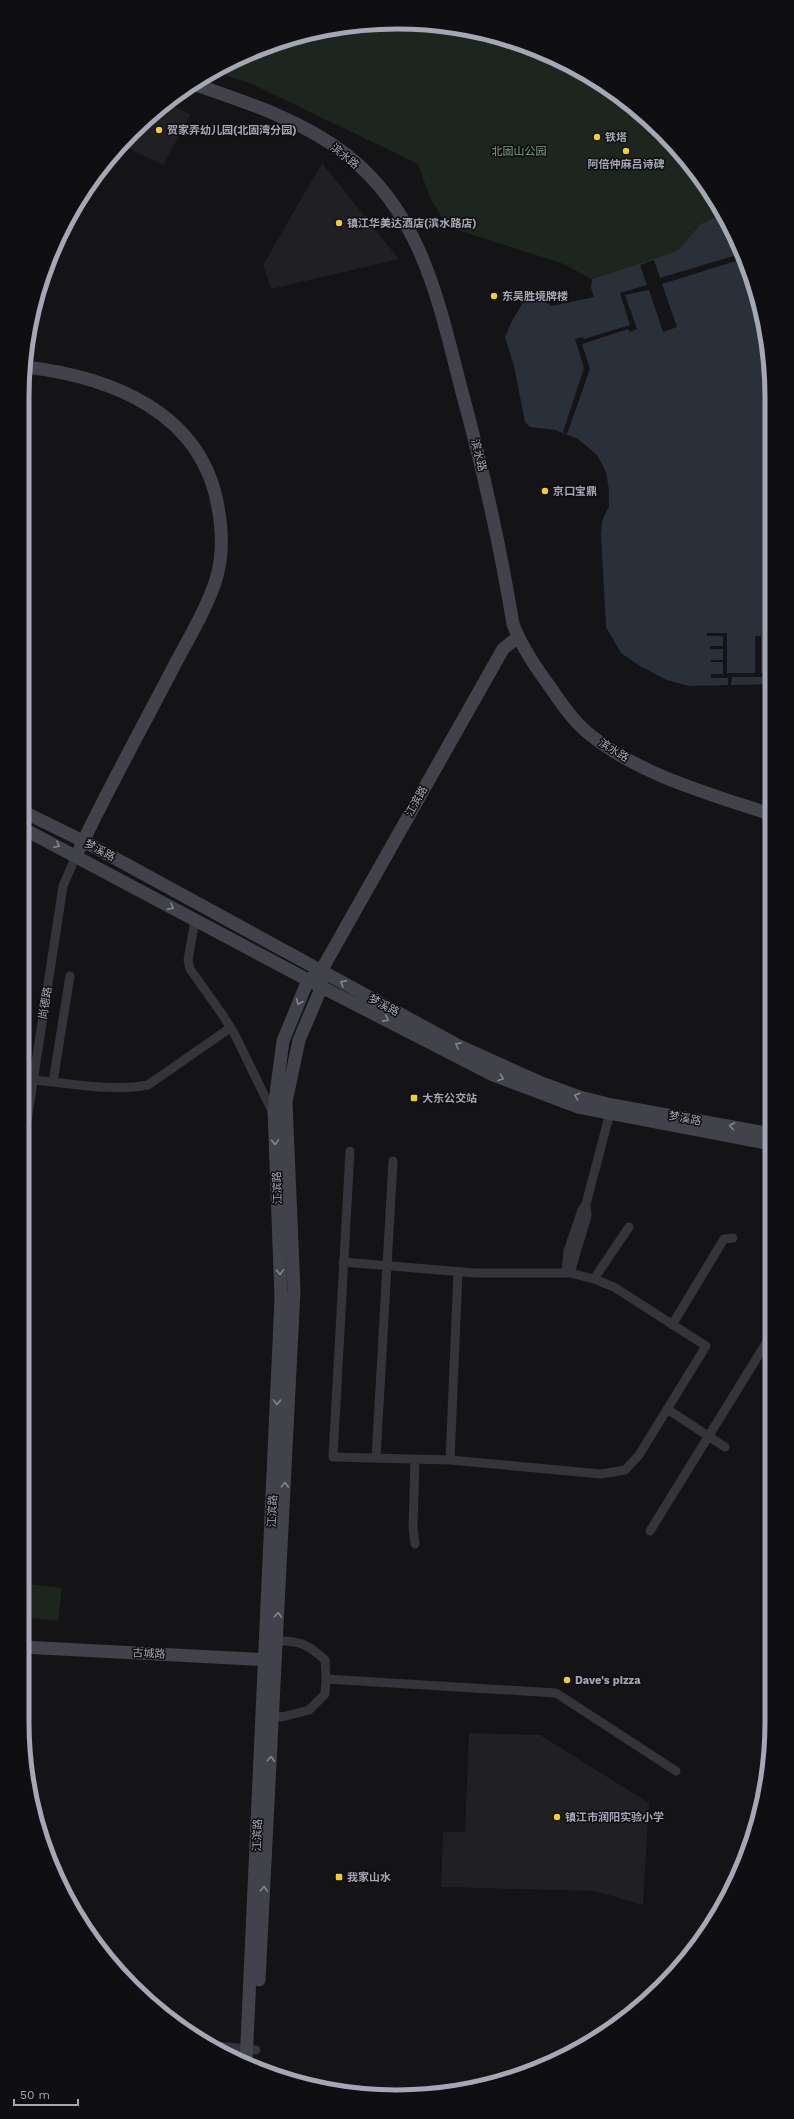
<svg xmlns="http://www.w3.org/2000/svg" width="794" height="2119" font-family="'Work Sans','Noto Sans SC',sans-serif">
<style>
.built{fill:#201f22}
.green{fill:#1d251f}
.water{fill:#2a3039}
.pier{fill:#141315}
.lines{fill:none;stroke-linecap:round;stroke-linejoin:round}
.street{stroke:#34343a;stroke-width:9}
.secondary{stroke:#42434a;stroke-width:13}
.oneway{stroke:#828490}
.poi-dot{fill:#f0cd30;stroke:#0f0e10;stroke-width:1.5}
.labels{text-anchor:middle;stroke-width:3;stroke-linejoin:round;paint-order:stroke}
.poi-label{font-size:11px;font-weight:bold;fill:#a5a7b5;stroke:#0f0e10;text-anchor:start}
.park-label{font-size:11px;fill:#7ca084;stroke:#0f0e10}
.street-label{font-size:11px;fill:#a5a7b5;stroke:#0f0e10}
.rim{fill:none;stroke:#a5a7b5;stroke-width:5}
</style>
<rect width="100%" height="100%" fill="#141315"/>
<path class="built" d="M166,104L191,114L163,165L121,145L150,115Z
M322,163L399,259L271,289L263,265Z
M469,1733L540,1735L649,1803L643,1905L595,1891L441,1887L443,1832H465Z"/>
<path class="green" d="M422,23L494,35L605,85L679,150L722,214L702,224L679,249L666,255L592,279L561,263L457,230L441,216L430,198L418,164L252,84L212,71L277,42L348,25Z
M22,1583L62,1588L58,1621L22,1617Z"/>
<path class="water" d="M722,214L733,231L769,348L770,684L689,686L667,680L640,666L621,653L606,627L601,535L602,521L609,506V490L606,472L597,455L578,439L555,430L530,427L525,422L514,366L505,337L512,321L522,304L531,299H539L552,306L594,297L591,288L592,279L666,255L679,249L701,224Z"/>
<path class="pier" d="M740,254L742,259L662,284L677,327L663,332L649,290L625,295L637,329L630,332L628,329L582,344L590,369L567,434L563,432L584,368L575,339L582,337L584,339L630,325L620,293L647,285L640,265L654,260L660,278Z
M707,633H727V673H755V636H761V673H770V677H732L731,685H728V678H711V674H723V662H711V660H723V649H710V646H723V636H707Z"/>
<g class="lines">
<path class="street" d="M195,920L188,960L190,969L222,1014L234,1033L273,1113
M22,1077L33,1080C70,1083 111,1092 148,1085L230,1028
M53,1082L70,976
M350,1151L333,1457L450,1460L458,1272
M22,1154L63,886L76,856
M343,1262L475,1273H570L594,1279L614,1287L706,1346L639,1455L625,1470L601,1474L450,1460
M566,1273L568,1251L582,1210L586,1204
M570,1273L587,1216L586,1204L611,1109
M594,1279L629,1227
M672,1325L724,1239L733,1238
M667,1409L725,1447
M376,1458L393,1161
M415,1459L413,1528L415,1544
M650,1531L771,1335
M277,1641C299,1640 309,1645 325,1660L326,1679L556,1693L676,1771
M273,1715L282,1717L309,1710L325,1694L326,1679
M208,2045L256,2050"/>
<path class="secondary" d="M193,84C246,102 302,120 347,155C423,215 439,304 462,392C483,469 500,545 513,624C521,646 534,665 548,684C559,700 573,721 588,733C637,774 710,794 770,814
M26,367C111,377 202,412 218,507C222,529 223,554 217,576C209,605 187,641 173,668C142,728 109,787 80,848
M22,811L87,843L459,1046L539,1082L580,1097L612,1105L771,1134
M22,828L308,980L493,1075L578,1107L771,1144
M22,1647L272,1660
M259,1980L294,1291L286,1102L299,1040L322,986L321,971
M246,2063L281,1299L274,1109L283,1041L308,980L321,971L503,649L518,637"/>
</g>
<defs><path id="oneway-chevron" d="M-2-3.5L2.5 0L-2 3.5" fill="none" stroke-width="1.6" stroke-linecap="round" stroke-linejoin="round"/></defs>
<g class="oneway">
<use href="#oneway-chevron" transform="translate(57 845) rotate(27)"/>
<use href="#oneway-chevron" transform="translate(171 907) rotate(29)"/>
<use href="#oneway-chevron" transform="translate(343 983) rotate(-152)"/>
<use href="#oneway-chevron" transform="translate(299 1002) rotate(113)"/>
<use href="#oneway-chevron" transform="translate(386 1019) rotate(28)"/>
<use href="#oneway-chevron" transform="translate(458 1045) rotate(-153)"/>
<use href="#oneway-chevron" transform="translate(501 1078) rotate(20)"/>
<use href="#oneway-chevron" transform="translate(577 1096) rotate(-161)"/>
<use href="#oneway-chevron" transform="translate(732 1126) rotate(-170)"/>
<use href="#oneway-chevron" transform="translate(275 1142) rotate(88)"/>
<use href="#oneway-chevron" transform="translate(280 1272) rotate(88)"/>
<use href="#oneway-chevron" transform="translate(277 1402) rotate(92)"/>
<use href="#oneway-chevron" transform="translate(285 1485) rotate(-87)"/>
<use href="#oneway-chevron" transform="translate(278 1615) rotate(-87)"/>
<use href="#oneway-chevron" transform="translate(271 1759) rotate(-87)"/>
<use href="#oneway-chevron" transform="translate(264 1889) rotate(-87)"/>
</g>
<g class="poi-dot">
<circle cx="159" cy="130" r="4"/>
<circle cx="597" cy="137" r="4"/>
<circle cx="626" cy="151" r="4"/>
<circle cx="339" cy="223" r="4"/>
<circle cx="494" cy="296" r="4"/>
<circle cx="545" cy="491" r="4"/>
<rect x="410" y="1094" width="8" height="8" rx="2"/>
<circle cx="567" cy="1680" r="4"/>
<circle cx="557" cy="1817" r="4"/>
<rect x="335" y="1873" width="8" height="8" rx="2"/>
</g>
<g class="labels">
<g class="poi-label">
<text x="167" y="134">贺家弄幼儿园(北固湾分园)</text>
<text x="605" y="141">铁塔</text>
<text x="626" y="168" text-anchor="middle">阿倍仲麻吕诗碑</text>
<text x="347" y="227">镇江华美达酒店(滨水路店)</text>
<text x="502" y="300">东吴胜境牌楼</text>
<text x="553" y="495">京口宝鼎</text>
<text x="422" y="1102">大东公交站</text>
<text x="575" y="1684">Dave's pizza</text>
<text x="565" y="1821">镇江市润阳实验小学</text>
<text x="347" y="1881">我家山水</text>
</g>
<g class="park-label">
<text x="519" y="155">北固山公园</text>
</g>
<g class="street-label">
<text transform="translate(345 156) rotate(39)" y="4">滨水路</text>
<text transform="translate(479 455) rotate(76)" y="4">滨水路</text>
<text transform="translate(614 750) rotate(32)" y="4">滨水路</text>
<text transform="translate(416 801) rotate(-61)" y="4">江滨路</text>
<text transform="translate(100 850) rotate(28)" y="4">梦溪路</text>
<text transform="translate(45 1003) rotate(-81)" y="4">尚德路</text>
<text transform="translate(384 1005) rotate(28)" y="4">梦溪路</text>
<text transform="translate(685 1118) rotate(10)" y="4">梦溪路</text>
<text transform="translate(277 1188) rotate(-92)" y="4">江滨路</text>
<text transform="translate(272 1511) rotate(-87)" y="4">江滨路</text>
<text transform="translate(149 1653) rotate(3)" y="4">古城路</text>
<text transform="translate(257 1835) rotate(-88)" y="4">江滨路</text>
</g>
</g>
<path d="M0 0H794V2119H0ZM397 29H397A368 368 0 0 1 765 397V1722A368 368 0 0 1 397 2090H397A368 368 0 0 1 29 1722V397A368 368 0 0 1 397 29Z" fill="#0f0e10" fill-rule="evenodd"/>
<path class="rim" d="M397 29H397A368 368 0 0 1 765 397V1722A368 368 0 0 1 397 2090H397A368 368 0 0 1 29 1722V397A368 368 0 0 1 397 29Z"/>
<path d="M14 2099v6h64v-6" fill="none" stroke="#a5a7b5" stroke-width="2"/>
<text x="20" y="2099" font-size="12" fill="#a5a7b5" stroke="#0f0e10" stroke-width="3" paint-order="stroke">50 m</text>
</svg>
